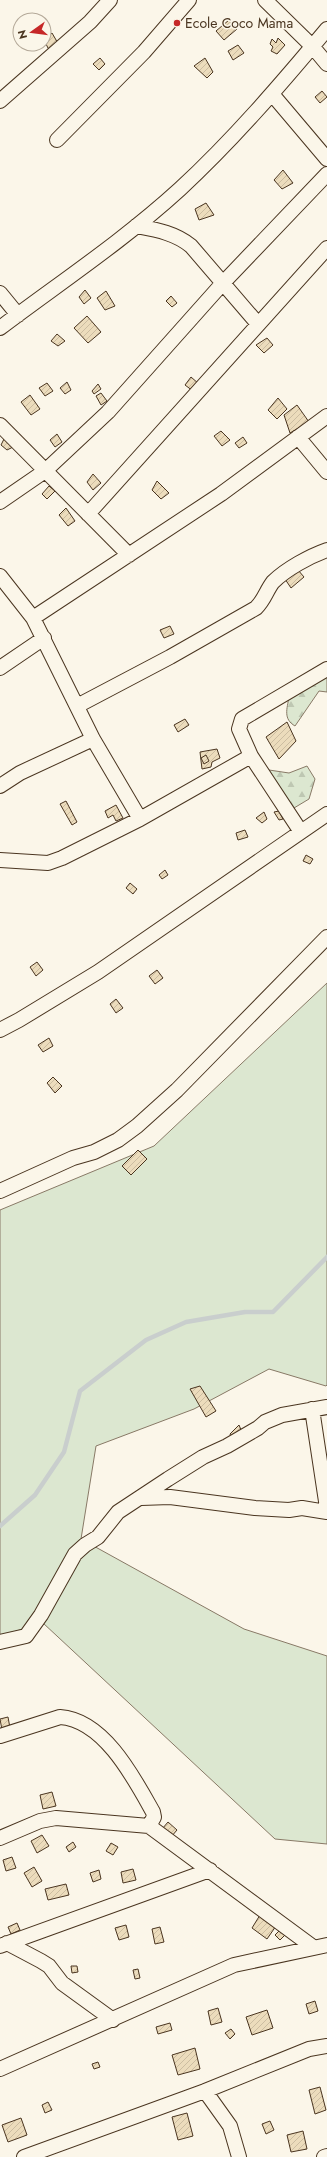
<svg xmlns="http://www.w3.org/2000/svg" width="327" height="2157" font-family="Jost,sans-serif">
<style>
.green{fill:#dce7d0;stroke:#887966}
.forest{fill:url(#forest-firs);stroke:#887966}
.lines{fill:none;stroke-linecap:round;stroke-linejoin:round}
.stream{stroke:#c9cecd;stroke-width:4.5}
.building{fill:url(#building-hatch);stroke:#4a3520}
.minor-casing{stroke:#4a3520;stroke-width:16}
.minor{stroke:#fbf6e9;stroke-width:14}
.poi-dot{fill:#c62828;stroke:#fbf6e9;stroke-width:1.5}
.labels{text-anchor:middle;stroke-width:3;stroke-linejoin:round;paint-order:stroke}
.poi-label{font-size:14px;fill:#4a3520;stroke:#fbf6e9;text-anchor:start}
</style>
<defs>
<pattern id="forest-firs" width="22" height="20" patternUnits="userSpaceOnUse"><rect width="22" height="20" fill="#dce7d0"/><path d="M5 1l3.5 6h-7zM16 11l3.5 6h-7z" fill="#bec7b2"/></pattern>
<pattern id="building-hatch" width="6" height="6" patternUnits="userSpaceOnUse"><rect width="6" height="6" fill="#ecdcbc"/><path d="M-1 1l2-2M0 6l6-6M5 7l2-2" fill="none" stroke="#ccbda1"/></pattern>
</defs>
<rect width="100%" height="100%" fill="#fbf6e9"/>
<path class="green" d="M327,983V1385L326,1386L269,1369L194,1409L96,1446L81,1539L244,1629L327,1656V1844L275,1839L43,1623L0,1636V1210L154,1146Z"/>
<path class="forest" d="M327,674V692L319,691L295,726C283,719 287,709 289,697Z
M307,766L315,779L309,799L294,808L268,778L269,770L289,773Z"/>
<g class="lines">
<path class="stream" d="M0,1526L35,1495L64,1452L80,1391L146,1340L186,1322L245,1312H273L327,1257"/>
</g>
<path class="building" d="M229,20L237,29L224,40L216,31Z
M52,33L59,45L50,52L44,40Z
M278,38L285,45L277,54L271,51L273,47L270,44L272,39L276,43Z
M238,45L244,53L233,60L228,51Z
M100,58L105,64L99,70L93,64Z
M205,58L213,72L207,78L194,66Z
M322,91L327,97L320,103L315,97Z
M283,170L293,183L282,189L274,180Z
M206,203L214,215L199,220L195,209Z
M85,290L91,298L84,304L79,297Z
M106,291L115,306L105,310L97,298Z
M171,296L177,303L172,307L166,301Z
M87,316L101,332L88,343L74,328Z
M57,334L65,341L58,346L51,341Z
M267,338L273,345L264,353L256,345Z
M191,377L199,384L193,391L185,385Z
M67,382L71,390L65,394L60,388Z
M47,383L53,391L45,396L39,388Z
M98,384L101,389L94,394L92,391Z
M101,393L107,401L101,405L96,396Z
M30,395L40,409L31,415L21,402Z
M278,398L287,409L277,419L268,410Z
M297,405L309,422L290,433L284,415Z
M221,431L230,440L222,446L214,436Z
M57,434L62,442L55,447L50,440Z
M5,437L15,446L7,450L1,445Z
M243,437L247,443L239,448L235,443Z
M93,474L101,483L93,490L87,482Z
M157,481L169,493L161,499L152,490Z
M49,486L55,491L47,499L42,494Z
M66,508L75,521L68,526L59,515Z
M298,570L304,577L291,588L285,579Z
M170,626L174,634L164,638L160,630Z
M185,719L189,725L178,732L174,725Z
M287,722L296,741L279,759L266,737Z
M217,749L220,758L212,762L211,767L202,769L200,752Z
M206,755L209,761L204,764L201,758Z
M66,801L77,822L72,825L60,804Z
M116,805L123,818L116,821L113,815L108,818L105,811Z
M279,811L283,819L279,820L274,812Z
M264,812L267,819L262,823L256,818Z
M245,830L248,837L238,840L236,833Z
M306,855L313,859L310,864L303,861Z
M165,870L168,875L162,879L159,875Z
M130,883L137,889L133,894L126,888Z
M37,962L43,970L36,976L30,967Z
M157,970L163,978L155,984L149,976Z
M116,999L123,1008L116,1013L110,1004Z
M49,1038L53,1046L43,1052L38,1045Z
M53,1077L62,1086L55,1093L47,1083Z
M138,1150L147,1159L131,1175L122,1166Z
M200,1386L216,1411L206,1417L190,1389Z
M239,1425L246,1442L235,1448L230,1434Z
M8,1717L10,1728L2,1730L0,1719Z
M52,1792L56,1806L43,1809L40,1795Z
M168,1822L177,1830L171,1837L162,1829Z
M42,1835L49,1846L37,1853L31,1841Z
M73,1842L76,1847L69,1852L66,1847Z
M111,1843L118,1847L113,1855L106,1851Z
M12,1857L16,1868L6,1871L3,1860Z
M34,1867L42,1881L32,1887L24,1873Z
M133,1869L136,1880L123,1883L121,1872Z
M99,1870L101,1879L93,1882L90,1873Z
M66,1884L69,1895L48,1900L45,1889Z
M260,1915L276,1926L267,1939L252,1928Z
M17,1923L20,1930L11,1934L8,1927Z
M126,1925L129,1937L119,1940L115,1928Z
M160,1927L164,1942L155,1944L152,1929Z
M280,1930L285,1935L280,1940L275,1935Z
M71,1966H77L78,1972L72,1973Z
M138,1969L140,1978L135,1979L133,1970Z
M315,2001L318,2011L309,2014L306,2004Z
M218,2008L222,2022L211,2025L208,2011Z
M267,2010L273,2028L252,2035L246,2017Z
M170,2023L172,2030L158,2034L156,2027Z
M231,2029L235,2034L230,2039L225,2033Z
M195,2048L200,2069L178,2075L172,2055Z
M98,2062L100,2067L94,2069L92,2064Z
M320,2087L326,2110L315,2114L309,2090Z
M48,2102L52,2110L45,2113L42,2105Z
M187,2113L193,2136L178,2140L172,2117Z
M21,2118L27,2135L8,2142L2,2125Z
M270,2121L274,2130L266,2134L262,2124Z
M303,2131L307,2149L291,2152L287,2135Z"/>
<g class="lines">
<defs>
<path id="minor" d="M265,0L312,46L327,64
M272,94L327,159
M0,101L90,22L110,0
M57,140L144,52L189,0
M136,226C157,230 175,233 191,246L258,324
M0,293L18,315
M0,328C61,282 123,241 180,189C233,140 281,84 327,29
M0,425L129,555
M298,437L327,472
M0,502L45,471L108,412L222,284L327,174
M88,514L327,248
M0,576L33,618L93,739L140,819
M33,618L221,494L327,416
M0,668L44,638
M77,706L170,657L256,608C265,599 266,591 273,582C286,569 310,556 327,550
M0,786L20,773L93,739
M301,832L251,756L239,729L242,719L327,669
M0,860L48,863L62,858L140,819L251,756
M0,1030L19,1020L98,972L327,814
M0,1191L73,1158L94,1152L118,1140L137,1126L177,1090L327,937
M312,1409L327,1508
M141,1498L170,1497L255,1508L289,1510L302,1508L327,1512
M0,1642L26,1636L41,1615L75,1554L85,1545L98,1537L118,1512L168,1479L203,1457L227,1446L258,1428L265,1422L282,1415L327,1407
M0,1736L60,1717C104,1720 134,1778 153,1812L154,1817L149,1826
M0,1838L40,1821L56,1818L149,1826L313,1947
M7,1943L41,1961L49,1966L62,1983L113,2020
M0,1946L210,1870
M0,2069L234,1965L327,1945
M205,2091L230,2126L239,2157
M24,2157L205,2091L309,2049L327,2046
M324,2157L327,2156"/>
</defs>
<use href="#minor" class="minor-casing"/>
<use href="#minor" class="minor"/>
</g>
<circle class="poi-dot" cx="177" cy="23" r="4"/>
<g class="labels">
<g class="poi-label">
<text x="185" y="28">Ecole Coco Mama</text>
</g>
</g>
<g transform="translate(32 32) rotate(256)"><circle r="19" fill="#fbf6e9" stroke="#b4a999"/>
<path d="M0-3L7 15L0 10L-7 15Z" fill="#c62828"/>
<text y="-6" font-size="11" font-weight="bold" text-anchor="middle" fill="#4a3520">N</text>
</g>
</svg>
